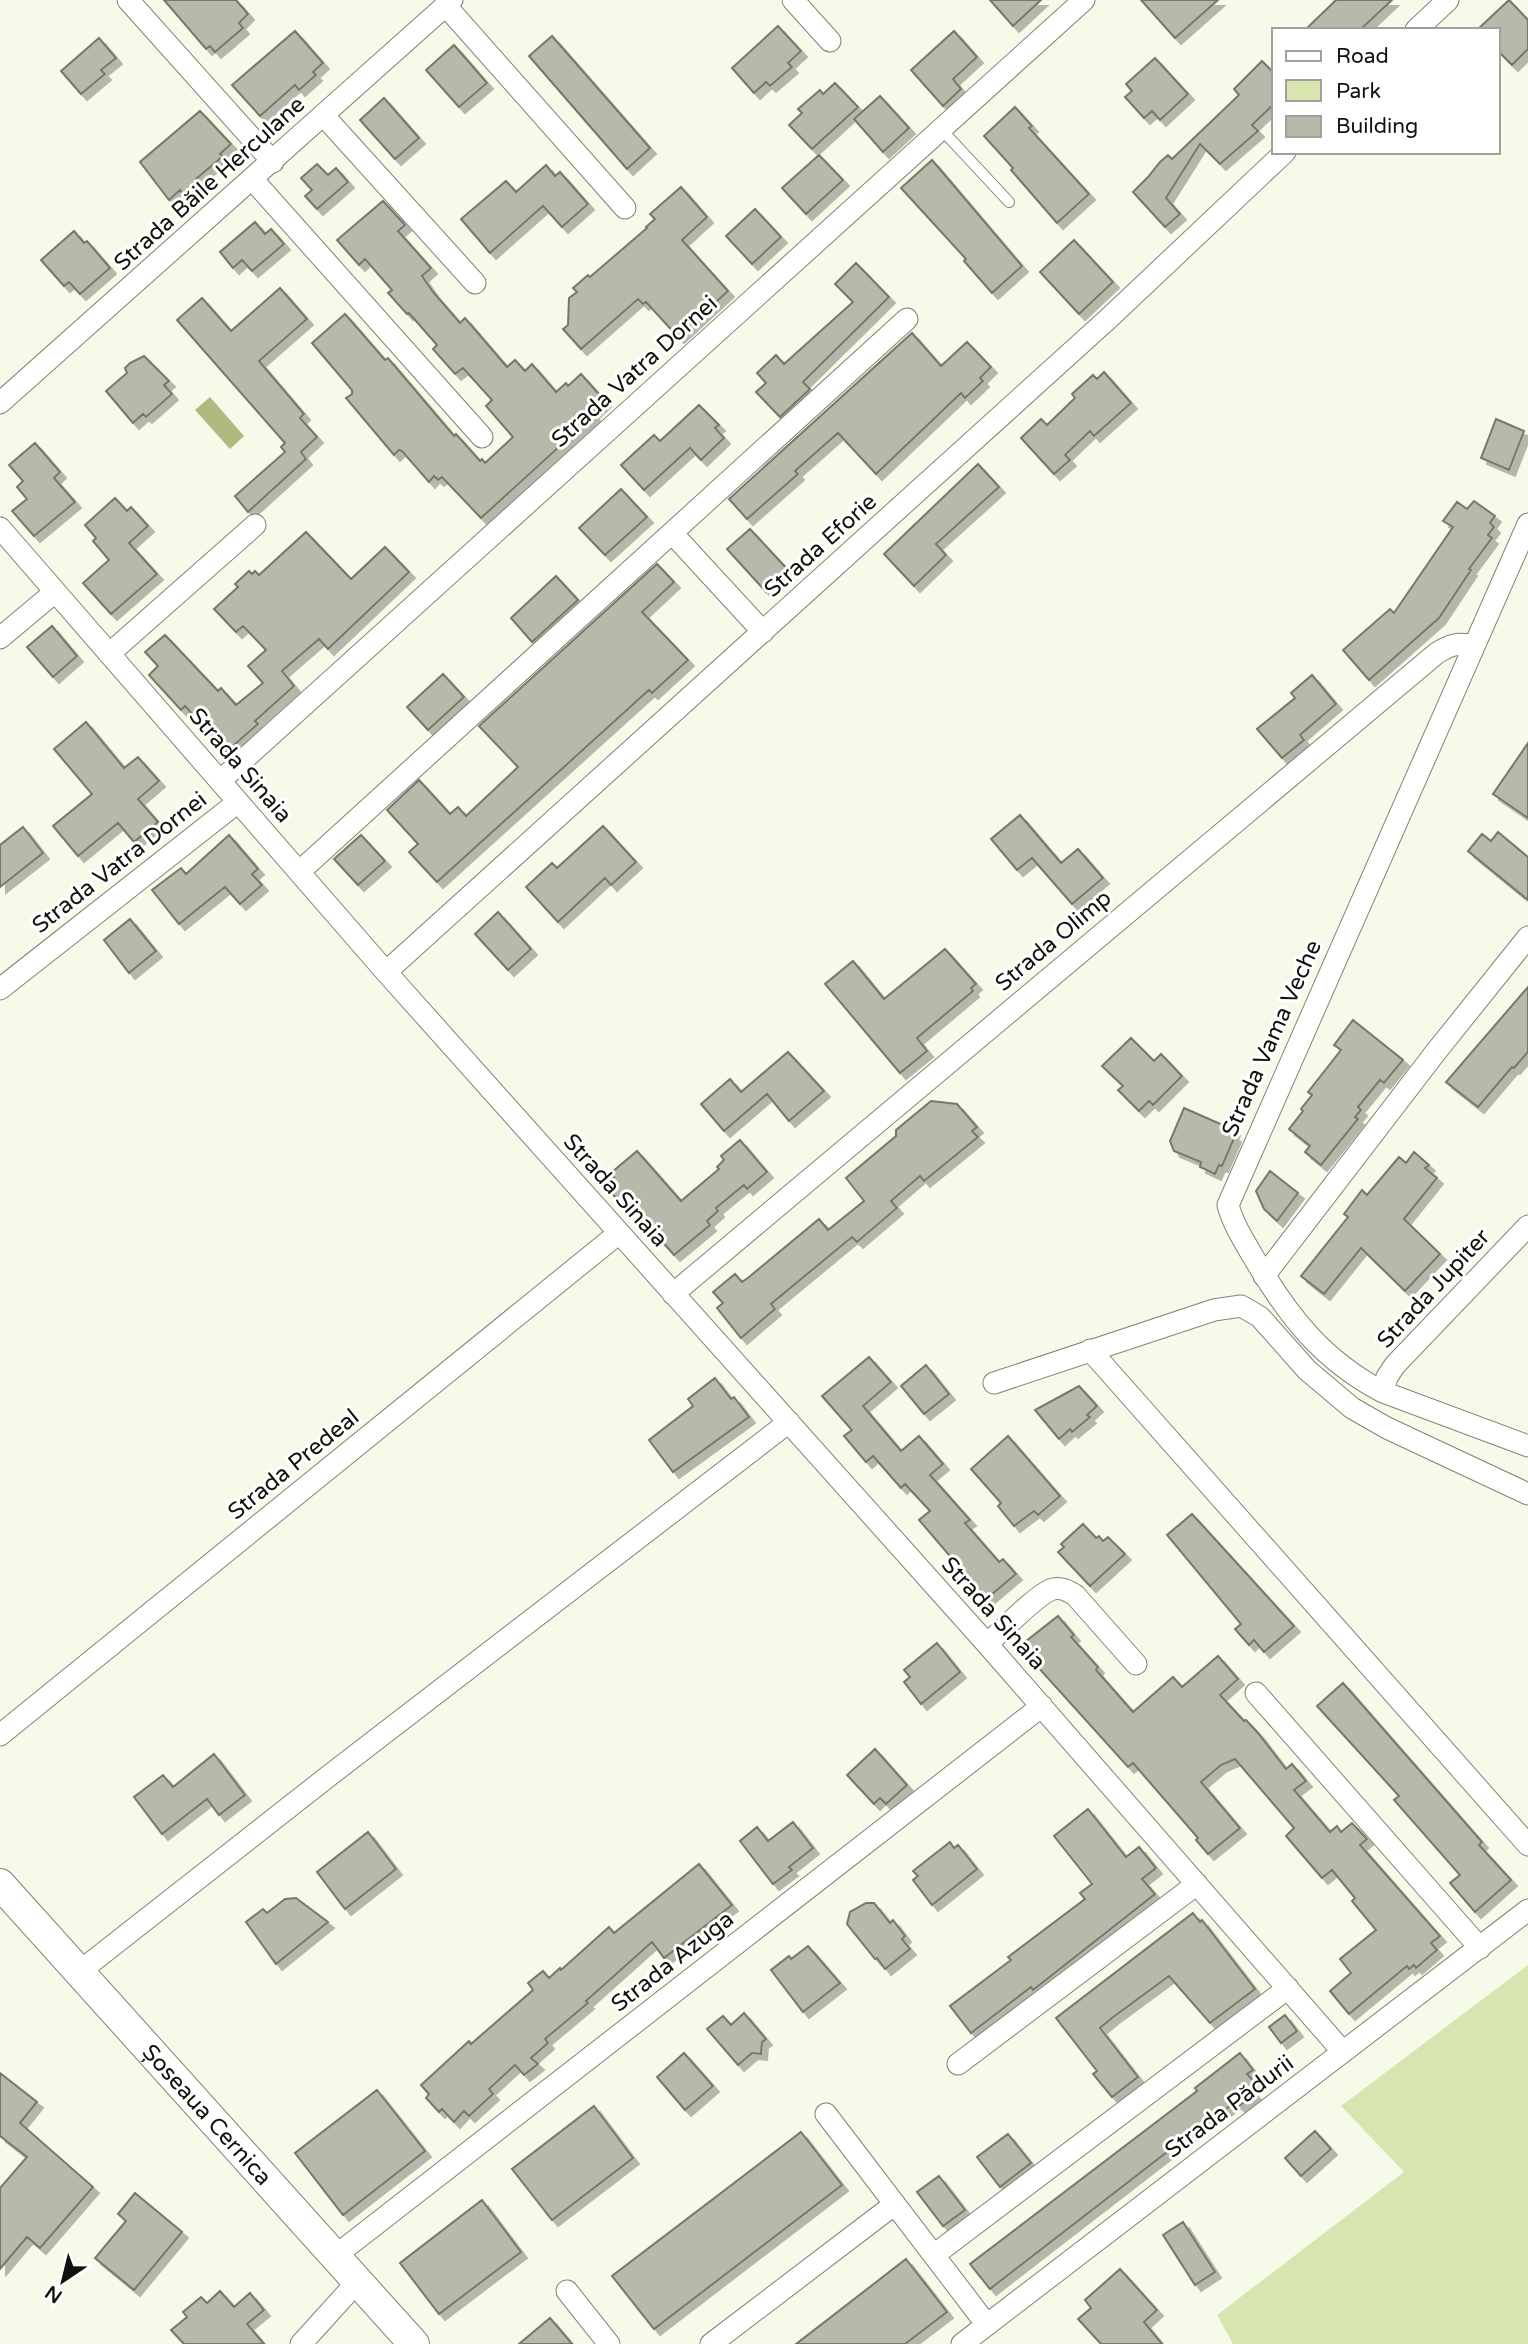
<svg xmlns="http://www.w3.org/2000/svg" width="1528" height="2344" font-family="'Varela Round',sans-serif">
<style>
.green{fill:#d9e5b0}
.water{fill:#aeba80}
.building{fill:#b6baaa;stroke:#757969;stroke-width:2;filter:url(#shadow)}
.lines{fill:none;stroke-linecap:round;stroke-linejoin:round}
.lane-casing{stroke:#818475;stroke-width:12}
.street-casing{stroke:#818475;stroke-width:23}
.secondary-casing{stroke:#818475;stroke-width:32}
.lane{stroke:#fff;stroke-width:10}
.street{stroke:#fff;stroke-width:21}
.secondary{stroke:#fff;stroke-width:30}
.labels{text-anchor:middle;stroke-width:6;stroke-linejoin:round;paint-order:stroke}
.street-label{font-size:23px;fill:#11120d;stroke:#fff}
</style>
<defs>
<filter id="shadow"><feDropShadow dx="6" dy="6" stdDeviation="0" flood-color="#0004"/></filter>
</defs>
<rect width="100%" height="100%" fill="#f6fbe9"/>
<path class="green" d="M1528,1965V2344H1233L1217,2315L1404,2172L1341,2106Z"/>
<path class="water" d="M210,397L244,436L230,449L195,410Z"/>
<path class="building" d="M164,0H236L248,14L239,23L243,28L215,52L210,46L206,49Z
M990,0H1041L1013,26Z
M1141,0H1218L1175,38Z
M1336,0H1392L1360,30H1305Z
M1509,0L1528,20V49L1512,65L1498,51V30H1477Z
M778,26L801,51L788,63L792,67L770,86L766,82L754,93L732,68Z
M295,31L323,63L313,72L316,75L299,90L295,85L260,116L232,85Z
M954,31L977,57L953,79L961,89L943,106L911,70Z
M552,36L650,148L627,169L529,56Z
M99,38L116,58L101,70L105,74L81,94L61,71Z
M454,45L487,83L459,107L426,70Z
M1155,58L1188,94L1160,120L1152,111L1144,118L1125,97L1132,91L1126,84Z
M1262,61L1274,73V104L1252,125L1258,131L1220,164L1200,144L1166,198L1180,214L1165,227L1133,192L1148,177L1160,162L1168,155L1172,159L1239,95L1234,89Z
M835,83L858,107L812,149L789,125L802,113L798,109L820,90L823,94Z
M880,96L909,128L883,152L854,119Z
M384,98L419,138L395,159L360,120Z
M1015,107L1032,126L1029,128L1089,194L1057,223L1011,170L1013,168L984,136Z
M200,111L231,144L220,154L223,156L196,179L198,181L183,195L180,190L169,200L140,162Z
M819,155L843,180L806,214L782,188Z
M932,160L1022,266L992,293L964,261L966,259L901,188Z
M317,164L328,175L336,168L348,182L317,209L305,196L312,190L301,178Z
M546,165L555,176L560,172L588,204L562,227L543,206L490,253L461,219L506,181L516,192Z
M681,187L707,217L682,240L728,291L678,337L646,302L643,304L638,299L581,349L563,329L568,325L569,298L577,292L573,288L588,275L590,277L647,228L646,227L655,219L650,214Z
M383,201L405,225L398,231L431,268L422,276L433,292L460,323L465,318L507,367L515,360L525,371L532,364L556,392L566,383L568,386L581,374L605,401L592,413L594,415L481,518L442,477L438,480L434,476L429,482L402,451L399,450L394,455L346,398L352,394V390L312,343L345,314L385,360L388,358L454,436L456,434L480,461L482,459L485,463L513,437L486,406L492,400L463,368L455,374L433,349L437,345L409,313L407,314L388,293L392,290L365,259L359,265L337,240Z
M755,209L781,237L752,264L726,236Z
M255,222L265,234L271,229L284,244L252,271L242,260L233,268L220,252Z
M74,231L84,243L87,241L110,268L80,294L69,282L64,286L41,260Z
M1074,240L1113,282L1079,314L1040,272Z
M856,263L889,297L803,382L810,389L780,417L756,392L766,383L757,373L776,355L784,364L853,302L835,284Z
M280,288L307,319L259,361L304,414L300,418L317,437L301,452L306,459L248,512L235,496L285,452L281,447L285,443L177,320L202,298L231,331Z
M912,333L941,366L967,342L991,367L980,378L983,381L965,398L961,393L876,474L838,433L795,471L798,474L747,519L729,499Z
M144,356L169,381L164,385L172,394L146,417L143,414L133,423L106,391L127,373L125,368L130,363Z
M1104,372L1131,403L1094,436L1090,431L1065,455L1070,460L1054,474L1021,438L1041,419L1047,425L1075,398L1072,394L1093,375L1097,379Z
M699,405L719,425L715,428L724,438L701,460L690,448L644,490L621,465L654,435L660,441Z
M1496,419L1524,431L1509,470L1481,458Z
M35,443L60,472L54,478L75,502L34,536L12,511L27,499L17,487L23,481L9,465Z
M978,464L999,487L936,544L946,555L914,586L884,554Z
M621,489L647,517L605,555L579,528Z
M115,498L127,511L131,507L148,526L129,543L157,574L111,614L83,583L109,560L93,541L96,538L85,525Z
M1474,501L1495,516L1490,523L1494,527L1488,535L1492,538L1469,569L1471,570L1439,618L1369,680L1343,650L1390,609L1394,613L1453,527L1443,521L1457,502L1467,509Z
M750,529L789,571L766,592L727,549Z
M306,532L351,579L385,547L409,572L328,649L319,639L282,671L294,686L255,721L258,724L226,752L185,706L181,710L149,675L158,666L145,652L165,635L218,691L221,688L236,705L263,683L248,666L266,650L243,626L236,632L214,609L238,587L235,584L249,571L252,574L255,571L259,575Z
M657,564L674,582L642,612L688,660L652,693L649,690L437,882L409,852L418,844L387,810L419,780L450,814L458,807L466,816L518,767L479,726Z
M556,576L578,600L532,642L511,618Z
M52,626L77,656L53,677L27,647Z
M443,674L464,697L428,730L407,707Z
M1312,675L1336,704L1300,735L1304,740L1282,758L1257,729L1295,698L1291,693Z
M86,722L124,768L138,757L159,781L138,799L158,822L134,842L118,823L78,856L53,826L92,794L54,749Z
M1528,743V818L1493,794Z
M1020,815L1061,863L1078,849L1103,878L1072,904L1032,858L1017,870L991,839Z
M603,826L636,862L611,885L605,878L558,922L526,887L552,863L557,868Z
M23,827L43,853L0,887V845Z
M1498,832L1528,857V900L1468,851L1482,834L1491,841Z
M229,835L258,869L252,874L262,885L240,904L225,887L179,924L152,890L181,868L186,874Z
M361,835L385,861L358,885L334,859Z
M498,912L531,949L508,970L475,934Z
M130,919L156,951L129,973L104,940Z
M945,949L976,984L971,988L973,991L917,1038L927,1051L900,1073L825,984L853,961L884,999Z
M1528,987V1052L1514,1068L1512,1067L1478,1107L1446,1082Z
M1353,1020L1403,1060L1384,1083L1380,1080L1358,1107L1361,1110L1355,1117L1358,1119L1321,1165L1305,1152L1310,1146L1289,1129L1303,1111L1301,1109L1312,1095L1308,1092L1341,1050L1334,1045Z
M1131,1038L1154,1061L1161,1054L1182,1076L1153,1105L1149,1101L1139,1111L1118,1090L1123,1086L1102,1066Z
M788,1052L824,1091L789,1121L767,1094L724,1131L701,1104L730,1079L741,1092Z
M931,1101L957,1104L977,1127L972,1131L978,1137L924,1181L920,1176L891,1201L897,1208L857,1242L852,1237L771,1304L775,1309L741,1338L717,1308L723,1303L713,1292L735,1274L742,1282L749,1277L819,1219L828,1230L864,1201L846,1178L896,1136V1130Z
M1184,1108L1234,1130L1232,1134L1235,1136L1222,1166L1219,1165L1215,1174L1200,1167L1201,1162L1174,1151L1170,1141Z
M740,1140L767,1172L747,1189L744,1185L716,1208L718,1211L707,1221L710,1225L674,1255L631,1206L626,1210L605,1185L614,1177L611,1173L637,1151L681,1201L719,1169L717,1167L724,1160L721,1156Z
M1414,1152L1429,1165L1425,1168L1437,1178L1404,1219L1440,1254L1405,1291L1361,1248L1324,1294L1301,1276L1348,1217L1344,1214L1362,1190L1367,1195L1399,1157L1406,1163Z
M1270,1171L1298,1193L1277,1221L1264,1209L1256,1191Z
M869,1357L891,1382L863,1406L901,1451L919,1436L943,1464L930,1475L970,1520L965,1523L999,1562L1003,1559L1016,1574L984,1601L952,1565L955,1562L919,1520L930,1511L905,1484L901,1488L873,1456L866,1462L844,1436L852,1430L822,1396Z
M926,1365L949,1394L924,1414L901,1386Z
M715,1378L731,1399L734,1397L749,1417L673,1472L649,1440L693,1406L688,1399Z
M1079,1386L1097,1406L1087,1415L1090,1417L1072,1432L1070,1429L1059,1439L1035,1410Z
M1008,1436L1060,1496L1038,1515L1034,1511L1014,1526L998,1506L1001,1503L971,1469Z
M1192,1514L1294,1626L1264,1652L1254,1640L1249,1645L1235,1629L1241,1624L1167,1535Z
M1083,1524L1096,1538L1099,1536L1103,1541L1108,1537L1125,1554L1090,1586L1058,1552L1064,1547L1061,1544Z
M1058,1616L1074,1635L1071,1637L1098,1667L1096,1670L1133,1712L1173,1677L1182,1687L1218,1656L1238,1679L1220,1695L1244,1721L1246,1720L1258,1733L1286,1769L1292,1764L1306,1781L1294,1790L1330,1832L1337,1826L1341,1832L1352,1823L1367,1839L1360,1845L1440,1936L1431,1943L1437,1950L1416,1968L1414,1965L1409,1969L1407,1966L1349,2014L1330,1991L1351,1973L1340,1959L1376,1930L1352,1901L1355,1898L1332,1870L1322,1878L1286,1836L1294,1828L1235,1759L1221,1765L1201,1782L1240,1828L1208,1854L1196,1840L1198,1838L1133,1763L1128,1767L1036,1665L1042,1661L1025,1642Z
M937,1643L960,1672L921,1704L904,1682L910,1677L904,1670Z
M1343,1683L1482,1842L1479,1845L1511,1880L1475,1912L1450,1883L1460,1875L1394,1800L1399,1796L1317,1706Z
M875,1749L907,1785L886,1804L880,1798L874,1804L847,1775Z
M214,1754L245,1795L219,1815L207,1799L162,1834L134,1797L163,1775L173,1787Z
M1088,1809L1126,1857L1139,1847L1156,1868L1142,1879L1155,1894L1033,1990L1031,1987L971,2033L950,2006L1011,1960L1008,1957L1085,1899L1080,1893L1092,1884L1054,1836Z
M793,1822L813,1848L789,1867L792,1870L773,1884L740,1841L757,1827L768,1841Z
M368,1832L396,1869L345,1909L317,1872Z
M950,1842L954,1848L958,1845L977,1869L932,1905L913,1880L918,1876L913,1871Z
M699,1864L732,1905L664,1958L652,1942L586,2001L588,2003L545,2039L548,2043L531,2058L538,2064L524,2075L515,2065L489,2089L493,2094L469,2116L464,2111L454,2122L442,2109L439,2112L426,2098L429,2094L421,2085L469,2041L471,2044L533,1990L528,1983L543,1971L549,1978L560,1968L561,1970L609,1927L614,1933Z
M296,1898L328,1922L276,1964L246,1922L263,1909L267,1913L285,1899Z
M866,1903H874L890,1923L893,1920L905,1936L902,1939L910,1949L885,1969L877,1958L875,1959L847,1924L850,1912Z
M1193,1913L1200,1922L1202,1920L1255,1989L1210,2023L1169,1976L1112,2018L1100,2028L1138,2077L1112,2097L1093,2074L1097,2071L1056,2018Z
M808,1946L840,1983L803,2012L771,1970L789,1956L791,1959Z
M744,2013L766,2039L762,2042L761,2054L752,2053L738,2065L707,2029L723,2016L731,2025Z
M1285,2015L1297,2031L1281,2043L1269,2027Z
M684,2053L713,2086L685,2110L657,2077Z
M1240,2053L1253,2070L1247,2074L1256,2084L1251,2089L1255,2094L1239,2106L1235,2102L1217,2116L1215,2115L990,2289L970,2264L1197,2091L1195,2088Z
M0,2073L37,2102L20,2123L93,2187L40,2248L27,2237L0,2269V2188L27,2157L0,2136Z
M377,2090L425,2151L343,2215L295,2153Z
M594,2106L633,2158L552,2220L512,2169Z
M1315,2131L1331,2149L1301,2176L1285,2158Z
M801,2132L842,2185L654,2329L612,2276Z
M1008,2134L1031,2163L1000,2187L977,2157Z
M939,2176L965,2210L943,2226L917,2192Z
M135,2193L182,2232L134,2290L95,2258L126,2221L118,2214Z
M482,2200L521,2252L439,2314L400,2263Z
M1183,2222L1215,2272L1195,2285L1163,2235Z
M906,2259L947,2312L905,2344H796Z
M1120,2269L1157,2310L1144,2322L1162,2344H1101L1078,2319L1091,2308L1085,2300Z
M220,2291L234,2307L250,2293L264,2310L247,2324L264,2344H184L171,2330L187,2317L183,2312L201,2297L207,2303Z
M550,2318L572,2344H519Z"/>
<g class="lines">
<defs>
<path id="lane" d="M941,129L1009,202"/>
<path id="street" d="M128,0L273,162
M793,0L830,41
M446,6L625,208
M1416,30L1448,0
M324,116L475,283
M253,180L482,437
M0,403L452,0
M1528,524L1228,1205C1233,1224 1244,1241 1254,1258C1288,1316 1322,1360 1383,1392L1528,1446
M0,528L386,972L987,1644L1343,2052
M672,533L763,632
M0,638L55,592
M109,654L255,525
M220,781L1084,0
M299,872L907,319
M386,972L1108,319L1285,152
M0,989L238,802
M1264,1276L1435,1053L1528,937
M673,1294L1437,653C1450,645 1458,642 1474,646
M1090,1350L1528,1845
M994,1383L1214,1310L1241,1306L1250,1311L1260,1317L1307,1370L1352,1408L1387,1428L1528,1494
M1383,1392L1387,1377L1395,1365L1528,1226
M987,1644C1001,1632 1038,1593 1053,1589C1062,1587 1068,1591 1075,1595L1136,1664
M1256,1693L1480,1948
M0,1735L619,1233
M79,1972L330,1775L789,1422
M958,2064L1197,1884
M826,2114L987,2325
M934,2255L1288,1988
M335,2256L1042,1706
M567,2291L609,2344
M301,2344L358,2281
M711,2344L895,2204
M962,2344L1528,1910"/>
<g id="secondary">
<path id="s1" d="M0,1884L414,2344"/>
</g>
</defs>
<use href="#lane" class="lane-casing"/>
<use href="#street" class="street-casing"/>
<use href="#secondary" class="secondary-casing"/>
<use href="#lane" class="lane"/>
<use href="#street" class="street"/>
<use href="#secondary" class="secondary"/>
</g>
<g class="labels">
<g class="street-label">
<text transform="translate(209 183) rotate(-42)" y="8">Strada Băile Herculane</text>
<text transform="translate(634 371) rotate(-42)" y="8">Strada Vatra Dornei</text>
<text transform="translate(820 545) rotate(-42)" y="8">Strada Eforie</text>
<text transform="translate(241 765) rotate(49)" y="8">Strada Sinaia</text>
<text transform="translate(119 862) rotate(-38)" y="8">Strada Vatra Dornei</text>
<text transform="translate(1053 940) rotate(-40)" y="8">Strada Olimp</text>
<text transform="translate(1271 1038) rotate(-66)" y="8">Strada Vama Veche</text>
<text transform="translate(616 1190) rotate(48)" y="8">Strada Sinaia</text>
<text transform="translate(1433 1288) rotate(-47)" y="8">Strada Jupiter</text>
<text transform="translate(293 1464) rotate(-39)" y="8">Strada Predeal</text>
<text transform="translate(994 1613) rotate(48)" y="8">Strada Sinaia</text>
<text transform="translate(672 1961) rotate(-38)" y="8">Strada Azuga</text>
<text transform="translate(1229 2106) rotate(-37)" y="8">Strada Pădurii</text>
<text dy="8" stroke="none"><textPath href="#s1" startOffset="310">Șoseaua Cernica</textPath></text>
</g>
</g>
<rect x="1272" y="28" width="228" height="126" fill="#ffffff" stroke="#a0a09e" stroke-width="2"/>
<rect x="1286" y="51" width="35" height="10" fill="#ffffff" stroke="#a0a09e" stroke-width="2"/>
<text x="1336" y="63" font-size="21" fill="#11120d">Road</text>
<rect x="1286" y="80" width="35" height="21" fill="#d9e5b0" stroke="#a0a09e" stroke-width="2"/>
<text x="1336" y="98" font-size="21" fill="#11120d">Park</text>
<rect x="1286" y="116" width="35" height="21" fill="#b6baaa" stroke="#a0a09e" stroke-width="2"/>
<text x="1336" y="133" font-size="21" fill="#11120d">Building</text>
<g transform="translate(63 2281) rotate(215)" stroke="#ffffff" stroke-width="5" paint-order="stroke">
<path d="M0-5L12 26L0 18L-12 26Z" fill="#11120d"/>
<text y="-10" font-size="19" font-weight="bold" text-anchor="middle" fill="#11120d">N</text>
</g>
</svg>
